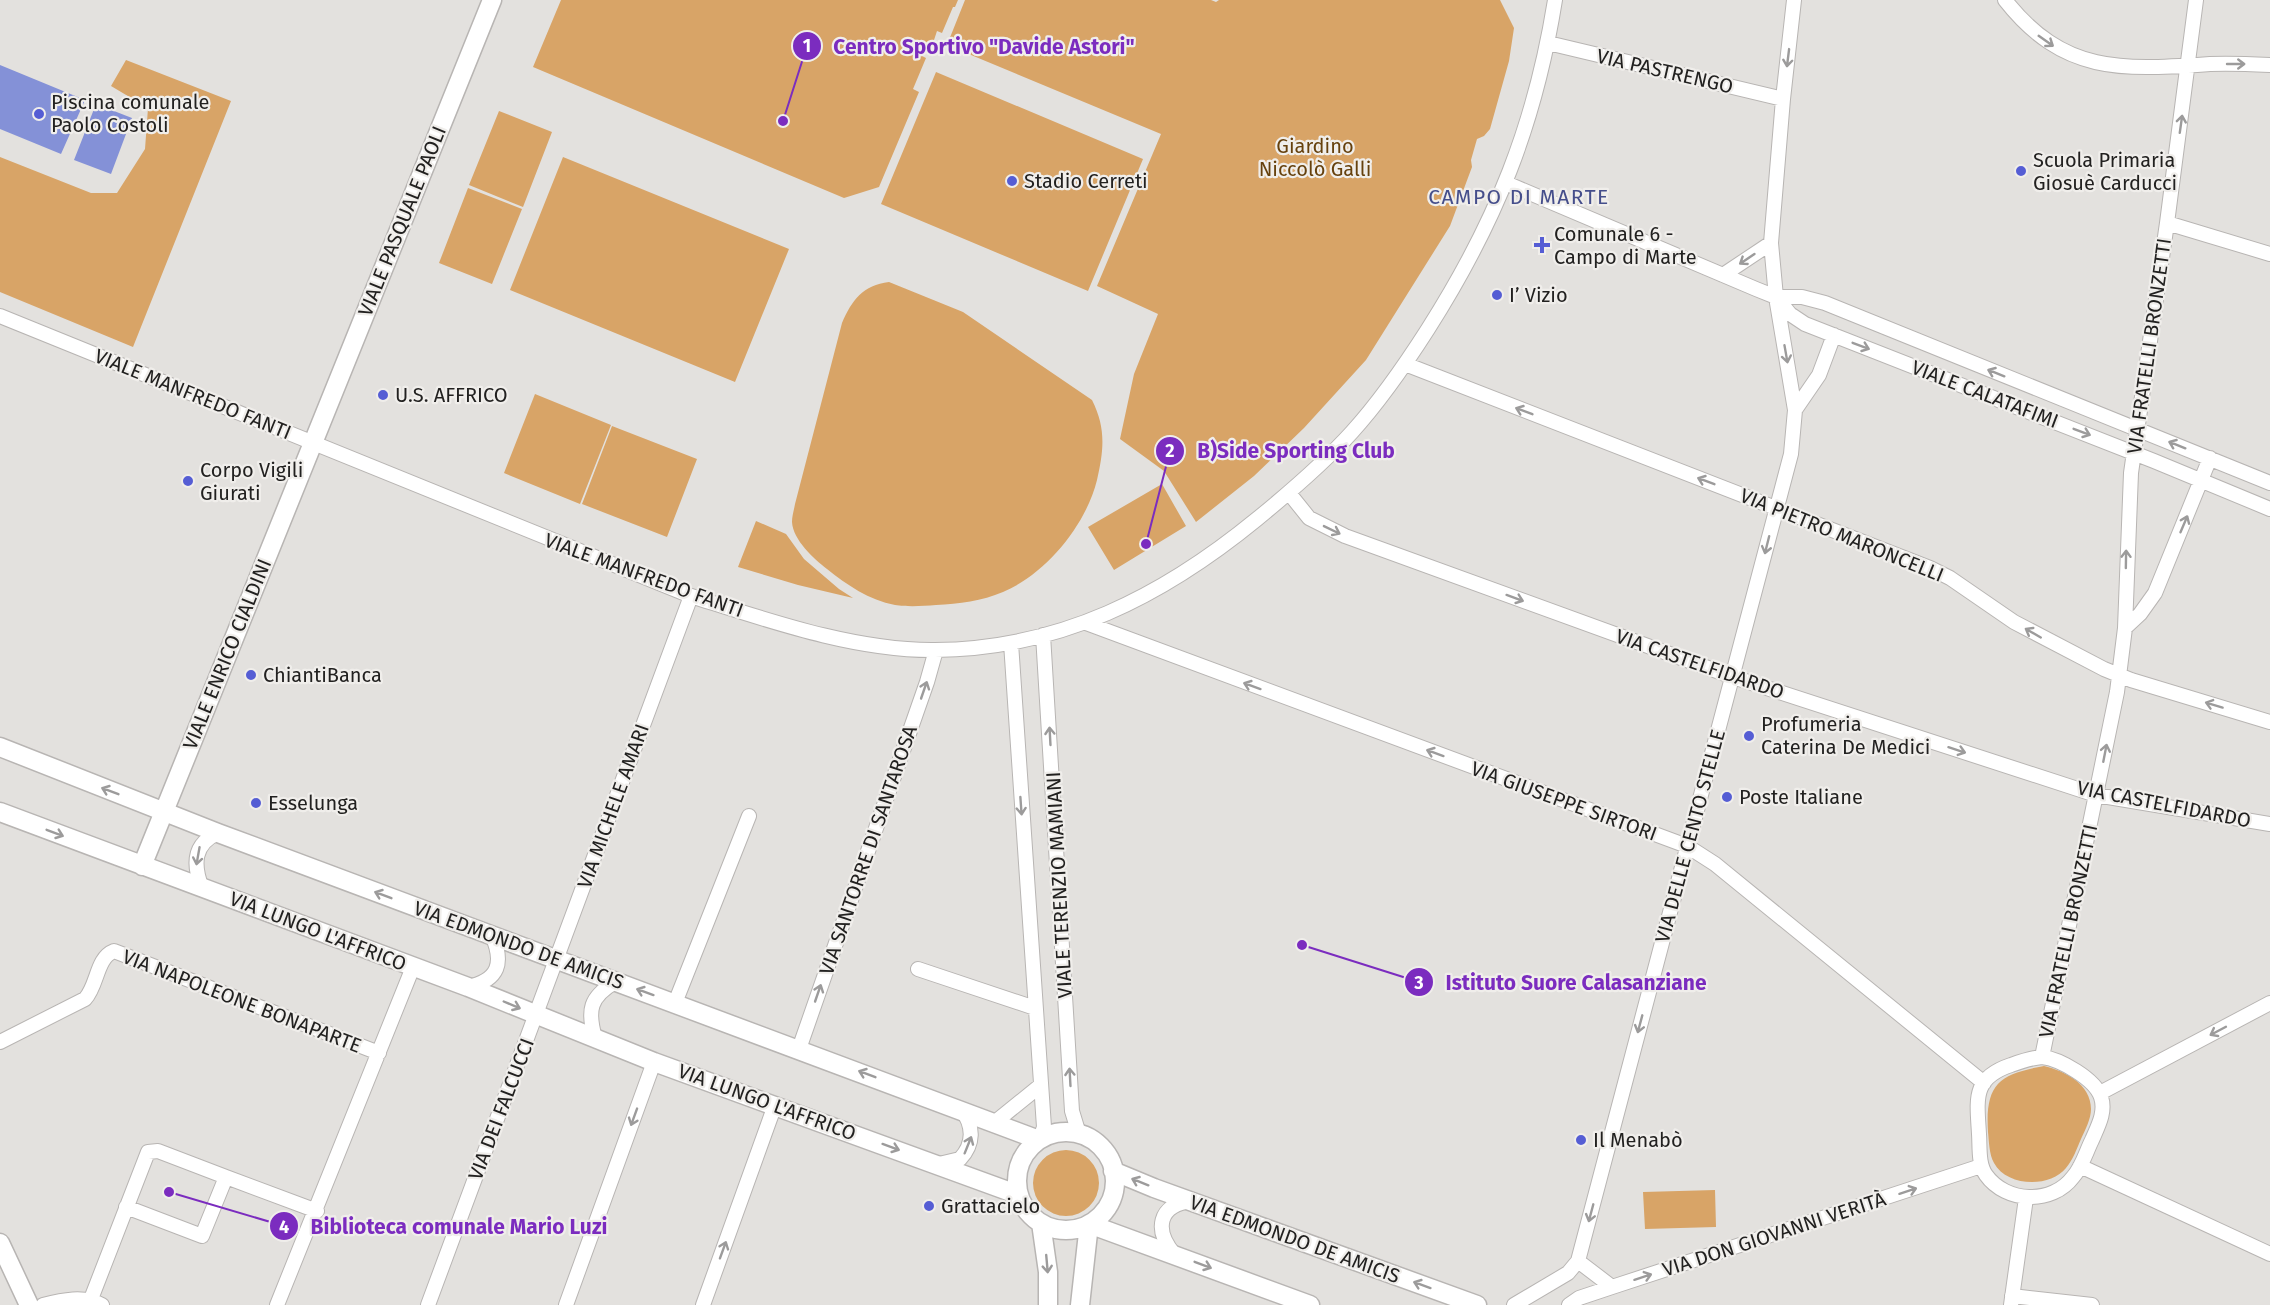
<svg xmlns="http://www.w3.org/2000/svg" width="2270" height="1305" font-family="'Fira Sans',sans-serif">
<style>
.green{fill:#d8a467}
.water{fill:#8491d7}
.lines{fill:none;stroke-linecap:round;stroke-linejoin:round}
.street-casing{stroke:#b8b5b3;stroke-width:16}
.secondary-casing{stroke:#b8b5b3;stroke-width:21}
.street{stroke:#fff;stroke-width:14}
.secondary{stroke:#fff;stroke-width:18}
.oneway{stroke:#9c9b9b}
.poi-dot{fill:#555dd4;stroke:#f0eeeb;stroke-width:2}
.labels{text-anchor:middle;stroke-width:4.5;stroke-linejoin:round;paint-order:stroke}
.street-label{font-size:20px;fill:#222120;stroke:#f0eeeb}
.poi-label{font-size:20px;fill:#222120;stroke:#f0eeeb;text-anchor:start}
.park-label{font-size:20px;fill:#66410d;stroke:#f0eeeb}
.neighbourhood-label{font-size:21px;letter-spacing:1.5px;fill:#454e8b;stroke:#f0eeeb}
.leader{fill:none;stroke:#7b2cbf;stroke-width:2}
.callout-dot{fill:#7b2cbf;stroke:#f0eeeb;stroke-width:2}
.mark-label{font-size:18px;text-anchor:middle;font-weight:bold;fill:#fff}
.callout-label{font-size:21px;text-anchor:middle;font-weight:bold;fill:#7b2cbf;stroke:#f0eeeb;stroke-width:4.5;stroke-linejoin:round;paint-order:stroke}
</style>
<rect width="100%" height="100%" fill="#e3e1de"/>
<path class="green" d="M561,0H958L955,7H953L942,33L937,31L932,46L925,44L920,55L926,58L913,89L919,92L879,187L844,198L533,67Z
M965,0H1211L1216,2L1219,0H1500L1514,28L1509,61L1490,129L1484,136L1477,139L1471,160L1472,167L1450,226L1366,360L1304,428L1254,476L1196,522L1164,471L1120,439L1134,374L1158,314L1097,286L1161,134L947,45Z
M126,60L231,101L133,347L0,292V157L91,193H117L145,149L148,108L111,86Z
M936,72L1143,159L1088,291L881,204Z
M499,111L552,132L523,207L469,185Z
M563,157L789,249L735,382L510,290Z
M468,188L522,209L492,284L439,263Z
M889,282L963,312L1092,400C1106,428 1104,449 1097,480C1086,525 1046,574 1003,592C982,601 959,604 936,605C923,606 908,607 895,605C869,600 847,585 827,569C814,559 793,540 792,522C792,516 794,510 795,504L842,323C852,300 863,285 889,282Z
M535,394L611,425L580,504L504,473Z
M612,426L697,459L667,537L582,504Z
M1162,484L1186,526L1114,570L1088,527Z
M756,521L786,534L804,559L839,589L853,598L798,585L738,567Z
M2044,1066C2065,1071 2091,1084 2091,1109C2091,1119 2085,1130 2081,1139C2077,1148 2073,1160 2066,1168C2050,1188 2007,1187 1994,1163C1989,1154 1989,1141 1988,1132C1985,1084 1999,1074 2044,1066Z
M1033 1183a33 33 0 1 1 66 0a33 33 0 1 1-66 0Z
M1715,1190L1716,1227L1645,1229L1643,1192Z"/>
<path class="water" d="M0,65L85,100L61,154L0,129Z
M96,104L132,118L111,174L74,160Z"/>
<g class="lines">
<defs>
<path id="street" d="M2005,0C2064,75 2123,70 2210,64C2230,63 2250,64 2270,65
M1548,43L1783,99
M1506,183L1756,289L1776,297H1802L1825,303L2270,483
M2167,223L2270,254
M1723,275L1771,243
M1777,298L1790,314L1805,324L2154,461L2270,509
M0,316L691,596C767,620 855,651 935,650C1060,649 1163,596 1257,519C1290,492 1323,464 1352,432C1381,400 1405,365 1428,329C1496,222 1535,125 1555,0
M1405,364L1930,568L1950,578L2014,622L2104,669L2131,680L2270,722
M1795,410L1819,375L1834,335
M1289,493L1309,518L1345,536L1733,677L2096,795L2270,824
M1086,623L1687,846L1715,864L1984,1083
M2125,628L2140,614L2155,593L2210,458
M1043,635L1072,1111L1079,1134
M1011,643L1044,1127L1040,1139
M202,888C193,865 193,844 218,833
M918,969L1035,1008
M468,987C499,980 504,963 492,935
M675,1003L749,816
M595,1038C587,1010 590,997 615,982
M0,1042L85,999C98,985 96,958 114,951L379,1053
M799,1049L927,682L936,650
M2042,1057L2117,692L2125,628L2131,473L2167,223L2196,0
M2042,1057C2060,1059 2095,1079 2101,1097C2106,1112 2098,1126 2092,1140C2086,1152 2082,1167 2073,1177C2052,1205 2006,1203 1986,1175C1978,1164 1980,1147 1979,1134C1977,1099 1972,1078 2011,1065C2022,1061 2031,1058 2042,1057Z
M2100,1093L2270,1003
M994,1123L1041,1085
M939,1164L960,1159C974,1144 974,1127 962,1110
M2080,1166L2270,1254
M126,1207L202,1236L226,1177L317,1211
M1174,1254C1154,1230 1158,1205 1191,1201
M1578,1261L1612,1287
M2012,1296L2092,1305
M91,1299L148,1152L158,1151L226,1177
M43,1305C62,1300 84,1295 102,1305
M277,1305L413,967
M428,1305L691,596
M566,1305L654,1062
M703,1305L775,1105
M1514,1305L1568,1273L1578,1261L1791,454L1795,410L1776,297L1771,243L1783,99L1794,0
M1569,1305L1579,1298L1612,1287L1981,1166
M2011,1305L2026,1198"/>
<path id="secondary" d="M0,747L218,833L1039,1140
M0,812L468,987L654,1062L1019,1195
M142,866L492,0
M1017 1181a49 49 0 1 1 98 0a49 49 0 1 1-98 0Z
M1113,1171L1154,1188L1477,1305
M1041,1223L1048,1272V1305
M1089,1224L1310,1305
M0,1243L29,1305
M1080,1305L1089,1224"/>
</defs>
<use href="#street" class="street-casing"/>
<use href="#secondary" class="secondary-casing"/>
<use href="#street" class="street"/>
<use href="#secondary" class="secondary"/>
</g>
<defs><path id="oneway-shaft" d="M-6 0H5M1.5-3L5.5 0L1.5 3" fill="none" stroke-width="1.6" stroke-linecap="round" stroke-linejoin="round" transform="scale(1.5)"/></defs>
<g class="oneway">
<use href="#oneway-shaft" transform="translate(2046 41) rotate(35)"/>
<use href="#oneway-shaft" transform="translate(1788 58) rotate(97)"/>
<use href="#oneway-shaft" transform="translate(2236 64)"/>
<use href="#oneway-shaft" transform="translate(2181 124) rotate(-82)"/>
<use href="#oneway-shaft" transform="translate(1747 259) rotate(146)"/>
<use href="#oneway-shaft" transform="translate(1861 346) rotate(21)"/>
<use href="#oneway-shaft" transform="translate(1786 354) rotate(80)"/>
<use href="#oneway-shaft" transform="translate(1996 373) rotate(-158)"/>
<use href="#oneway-shaft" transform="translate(1524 411) rotate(-159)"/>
<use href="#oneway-shaft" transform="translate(2082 432) rotate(21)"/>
<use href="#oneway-shaft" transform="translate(2177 445) rotate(-158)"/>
<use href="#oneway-shaft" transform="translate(1706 481) rotate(-159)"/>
<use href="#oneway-shaft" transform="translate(2184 524) rotate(-67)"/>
<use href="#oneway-shaft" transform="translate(1332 530) rotate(26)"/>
<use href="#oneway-shaft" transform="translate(1767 545) rotate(104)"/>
<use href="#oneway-shaft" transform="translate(2126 559) rotate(-89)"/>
<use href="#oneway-shaft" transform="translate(1515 598) rotate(20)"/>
<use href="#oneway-shaft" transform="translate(2033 633) rotate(-150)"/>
<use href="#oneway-shaft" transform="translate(1252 686) rotate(-160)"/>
<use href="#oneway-shaft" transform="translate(924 690) rotate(-71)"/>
<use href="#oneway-shaft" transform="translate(2214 705) rotate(-163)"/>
<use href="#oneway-shaft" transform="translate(1050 736) rotate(-93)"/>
<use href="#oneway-shaft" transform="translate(1957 750) rotate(18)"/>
<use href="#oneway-shaft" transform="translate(1435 753) rotate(-160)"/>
<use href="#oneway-shaft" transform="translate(2105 753) rotate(-79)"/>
<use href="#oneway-shaft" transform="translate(110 791) rotate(-159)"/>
<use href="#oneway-shaft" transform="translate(1021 806) rotate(86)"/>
<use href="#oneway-shaft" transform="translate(55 833) rotate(21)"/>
<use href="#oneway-shaft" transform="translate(198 856) rotate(100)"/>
<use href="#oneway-shaft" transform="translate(383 895) rotate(-159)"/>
<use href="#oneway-shaft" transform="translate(645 992) rotate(-160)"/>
<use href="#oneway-shaft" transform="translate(818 993) rotate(-71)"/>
<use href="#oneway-shaft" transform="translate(512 1005) rotate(23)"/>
<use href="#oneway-shaft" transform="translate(1640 1024) rotate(105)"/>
<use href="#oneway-shaft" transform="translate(2218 1031) rotate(152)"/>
<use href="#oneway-shaft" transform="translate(867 1074) rotate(-159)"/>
<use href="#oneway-shaft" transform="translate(1070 1077) rotate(-93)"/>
<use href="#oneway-shaft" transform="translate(634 1117) rotate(110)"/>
<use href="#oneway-shaft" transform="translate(968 1145) rotate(-68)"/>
<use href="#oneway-shaft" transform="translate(891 1147) rotate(20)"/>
<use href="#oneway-shaft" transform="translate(1140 1182) rotate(-158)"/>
<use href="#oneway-shaft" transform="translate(1908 1191) rotate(-18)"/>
<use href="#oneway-shaft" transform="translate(1591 1213) rotate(105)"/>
<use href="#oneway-shaft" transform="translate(723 1250) rotate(-70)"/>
<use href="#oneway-shaft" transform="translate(1047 1264) rotate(85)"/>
<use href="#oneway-shaft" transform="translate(1203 1265) rotate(21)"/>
<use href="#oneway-shaft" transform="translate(1643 1277) rotate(-18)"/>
<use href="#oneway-shaft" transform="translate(1422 1285) rotate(-160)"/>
</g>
<g class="poi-dot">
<circle cx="39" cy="114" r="6"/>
<circle cx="2021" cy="171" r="6"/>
<circle cx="1012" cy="181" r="6"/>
<path d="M1539 236h6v6h6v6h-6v6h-6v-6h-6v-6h6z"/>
<circle cx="1497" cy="295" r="6"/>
<circle cx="383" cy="395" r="6"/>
<circle cx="188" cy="481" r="6"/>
<circle cx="251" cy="675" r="6"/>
<circle cx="1749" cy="736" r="6"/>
<circle cx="1727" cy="797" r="6"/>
<circle cx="256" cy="803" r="6"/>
<circle cx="1581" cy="1140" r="6"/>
<circle cx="929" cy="1206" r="6"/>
</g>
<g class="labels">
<g class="street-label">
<text transform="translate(1665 71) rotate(13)" y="7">VIA PASTRENGO</text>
<text transform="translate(402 221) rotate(-68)" y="7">VIALE PASQUALE PAOLI</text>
<text transform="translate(2149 346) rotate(-82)" y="7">VIA FRATELLI BRONZETTI</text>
<text transform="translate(193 394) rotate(22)" y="7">VIALE MANFREDO FANTI</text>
<text transform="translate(1985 394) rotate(21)" y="7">VIALE CALATAFIMI</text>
<text transform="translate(1842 535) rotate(22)" y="7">VIA PIETRO MARONCELLI</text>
<text transform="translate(644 575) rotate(20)" y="7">VIALE MANFREDO FANTI</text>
<text transform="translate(227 654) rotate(-68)" y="7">VIALE ENRICO CIALDINI</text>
<text transform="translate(1700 664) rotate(19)" y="7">VIA CASTELFIDARDO</text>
<text transform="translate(1564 801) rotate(20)" y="7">VIA GIUSEPPE SIRTORI</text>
<text transform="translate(2164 804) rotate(11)" y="7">VIA CASTELFIDARDO</text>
<text transform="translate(613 806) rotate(-70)" y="7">VIA MICHELE AMARI</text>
<text transform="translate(1690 836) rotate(-75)" y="7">VIA DELLE CENTO STELLE</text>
<text transform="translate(868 850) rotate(-71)" y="7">VIA SANTORRE DI SANTAROSA</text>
<text transform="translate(1059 885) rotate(-93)" y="7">VIALE TERENZIO MAMIANI</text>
<text transform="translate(318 931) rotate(21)" y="7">VIA LUNGO L'AFFRICO</text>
<text transform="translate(2068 931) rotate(-78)" y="7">VIA FRATELLI BRONZETTI</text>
<text transform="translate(519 945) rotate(20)" y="7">VIA EDMONDO DE AMICIS</text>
<text transform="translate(242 1001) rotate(21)" y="7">VIA NAPOLEONE BONAPARTE</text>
<text transform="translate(767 1102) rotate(20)" y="7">VIA LUNGO L'AFFRICO</text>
<text transform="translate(501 1109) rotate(-69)" y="7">VIA DEI FALCUCCI</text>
<text transform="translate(1774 1234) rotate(-18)" y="7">VIA DON GIOVANNI VERITÀ</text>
<text transform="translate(1295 1239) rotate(20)" y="7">VIA EDMONDO DE AMICIS</text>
</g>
<g class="poi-label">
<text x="51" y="109">Piscina comunale<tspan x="51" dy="23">Paolo Costoli</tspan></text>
<text x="2033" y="167">Scuola Primaria<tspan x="2033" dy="23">Giosuè Carducci</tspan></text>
<text x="1024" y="188">Stadio Cerreti</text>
<text x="1554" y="241">Comunale 6 -<tspan x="1554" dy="23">Campo di Marte</tspan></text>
<text x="1509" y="302">I’ Vizio</text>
<text x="395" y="402">U.S. AFFRICO</text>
<text x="200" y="477">Corpo Vigili<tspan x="200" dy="23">Giurati</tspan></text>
<text x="263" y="682">ChiantiBanca</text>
<text x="1761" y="731">Profumeria<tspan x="1761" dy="23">Caterina De Medici</tspan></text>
<text x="1739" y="804">Poste Italiane</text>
<text x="268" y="810">Esselunga</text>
<text x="1593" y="1147">Il Menabò</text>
<text x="941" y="1213">Grattacielo</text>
</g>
<g class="park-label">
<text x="1315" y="153">Giardino<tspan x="1315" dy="23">Niccolò Galli</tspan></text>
</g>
<g class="neighbourhood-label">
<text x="1519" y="204">CAMPO DI MARTE</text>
</g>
</g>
<path class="leader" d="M783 121L807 46M1146 544L1170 451M1302 945L1419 982M169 1192L284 1226"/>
<g class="callout-dot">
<circle cx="783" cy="121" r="6"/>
<circle cx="1146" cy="544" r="6"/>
<circle cx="1302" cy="945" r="6"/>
<circle cx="169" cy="1192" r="6"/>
<circle cx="807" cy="46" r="15"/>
<circle cx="1170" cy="451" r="15"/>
<circle cx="1419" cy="982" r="15"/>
<circle cx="284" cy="1226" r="15"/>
</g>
<g class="mark-label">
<text x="807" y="52">1</text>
<text x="1170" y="457">2</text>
<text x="1419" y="989">3</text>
<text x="284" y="1233">4</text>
</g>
<g class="callout-label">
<text x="984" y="54">Centro Sportivo "Davide Astori"</text>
<text x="1296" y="458">B)Side Sporting Club</text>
<text x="1576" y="990">Istituto Suore Calasanziane</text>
<text x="459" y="1234">Biblioteca comunale Mario Luzi</text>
</g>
</svg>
